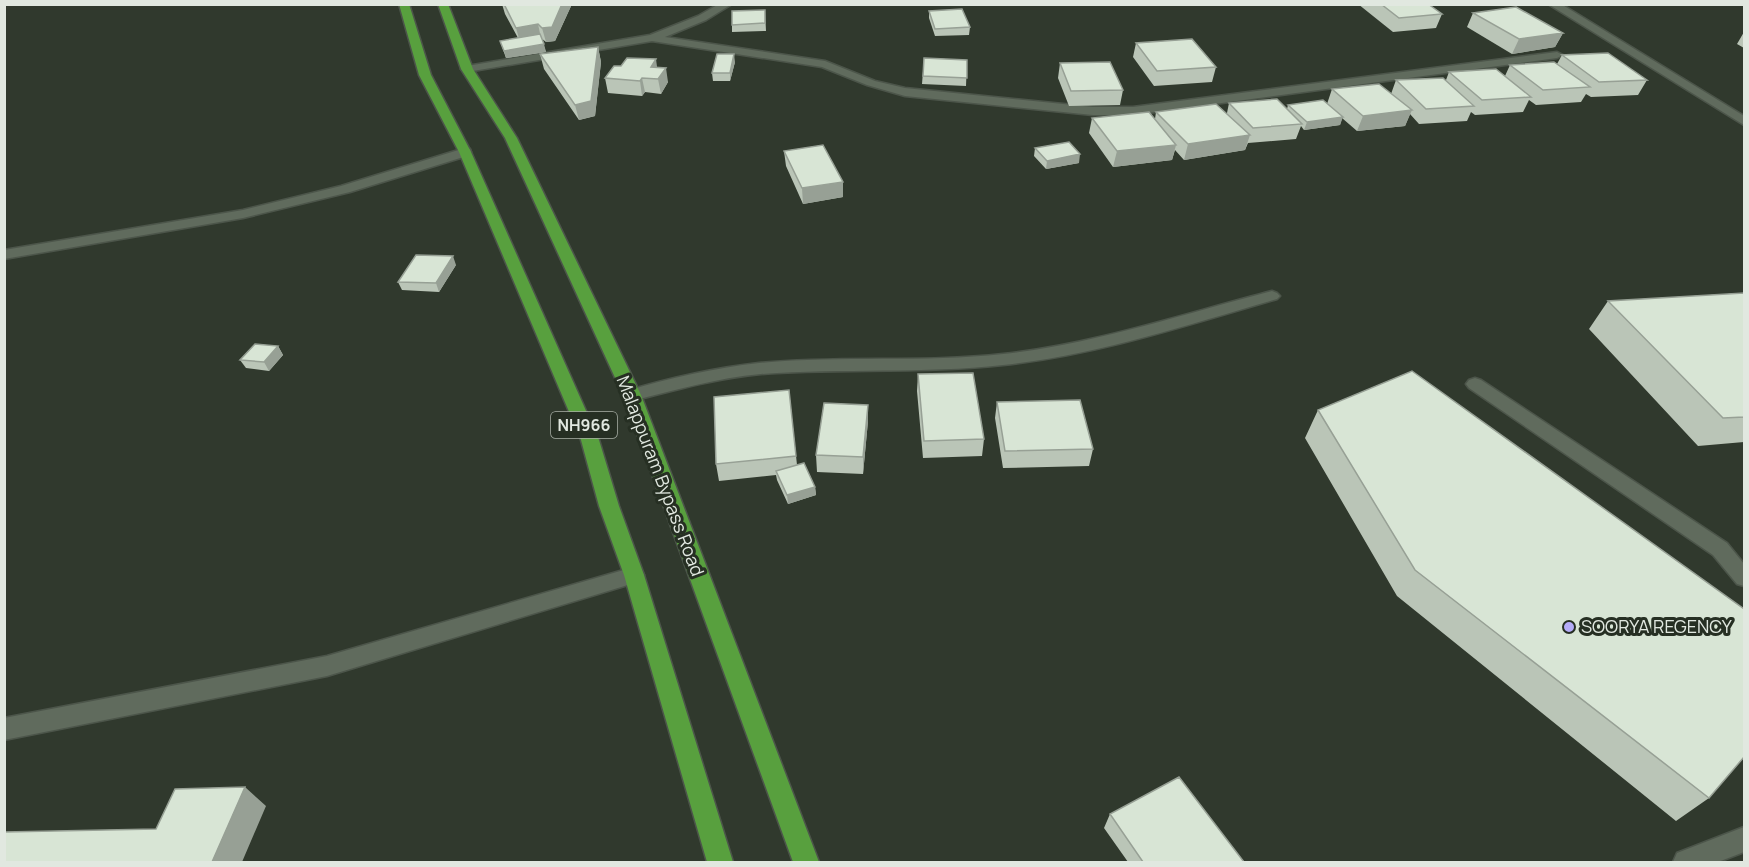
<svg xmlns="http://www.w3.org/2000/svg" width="1749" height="867" font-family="Manrope,sans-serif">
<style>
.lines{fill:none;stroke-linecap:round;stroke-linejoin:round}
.service-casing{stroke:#4c554a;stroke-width:3}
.minor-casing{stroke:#4c554a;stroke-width:3}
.trunk-casing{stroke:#4c554a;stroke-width:3}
.service{fill:#606b5d;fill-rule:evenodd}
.minor{fill:#606b5d;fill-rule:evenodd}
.trunk{fill:#58a03e;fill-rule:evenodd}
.wall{fill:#bac5b7}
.shaded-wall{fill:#97a095}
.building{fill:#d8e5d5;stroke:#97a095;stroke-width:1.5}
.poi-dot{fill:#b5acf8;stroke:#262f23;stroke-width:2}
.labels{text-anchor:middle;stroke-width:6;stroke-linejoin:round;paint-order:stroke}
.shield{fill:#262f23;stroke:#a9b0a7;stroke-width:1.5}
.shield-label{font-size:16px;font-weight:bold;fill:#e1e8e0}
.street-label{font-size:18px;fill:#e1e8e0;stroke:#262f23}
.poi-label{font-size:18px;fill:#e1e8e0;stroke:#262f23;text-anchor:start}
</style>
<rect width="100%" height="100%" fill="#30392d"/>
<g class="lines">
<defs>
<path id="service" d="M1475,378L1481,380L1727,543L1744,564V586L1737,584L1713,555L1469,388L1466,384L1469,380Z
M1744,827V852L1718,862H1673L1677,853Z"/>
<path id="minor" d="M719,4H732L706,20L665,37L825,61L875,81L905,88L1093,107H1133L1557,52L1563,55L1557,58L1133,115H1093L905,96L867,85L822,67L652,41L467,72L461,69L467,66L650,35L698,16Z
M1548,4H1561L1744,116V125Z
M465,148L470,149L471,152L470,155L350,192L243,218L4,259V250L243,210L341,186Z
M1272,291L1277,293L1280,296L1277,299C1187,325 1097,355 1003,365C923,374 842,368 761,374C717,378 675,390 632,401L626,399L623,395L626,391C670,378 714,368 759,363C840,355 922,363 1003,354C1095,344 1183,314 1272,291Z
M634,567L641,569L644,575L641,581L327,676L4,740V718L327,656Z"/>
<path id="trunk" d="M399,4H409L431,75L471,152L599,440L619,506L644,575L733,862H707L624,575L599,506L581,440L459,152L419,75Z
M438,4H448L473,69L517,138L641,395L819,862H793L623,395L505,138L461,69Z"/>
</defs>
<use href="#service" class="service-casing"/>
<use href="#minor" class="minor-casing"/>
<use href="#trunk" class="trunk-casing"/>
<use href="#service" class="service"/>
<use href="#minor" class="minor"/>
<use href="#trunk" class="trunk"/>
</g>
<path class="wall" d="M502,4H572L555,41L546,42L541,38L546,52L506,58L500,41L518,38L505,14Z
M1358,4H1428L1442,14L1436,28L1393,32Z
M765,10L766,31L732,32V25Z
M929,11L970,27L969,35L935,36L929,18Z
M1473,13L1563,33L1555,47L1512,54L1467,27Z
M1744,32V48L1737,44Z
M1136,43L1216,67L1212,82L1154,86L1133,57Z
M598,47L601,62L595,116L579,120L544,69L540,54Z
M1562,55L1647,80L1638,95L1591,97L1586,94L1581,102L1536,105L1529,100L1523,112L1475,115L1471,112L1467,121L1419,124L1410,114L1405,126L1357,131L1342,118L1340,125L1304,130L1301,126L1296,139L1248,143L1245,150L1184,160L1175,150L1172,160L1113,167L1089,133L1092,118L1155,119L1156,112L1227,113L1229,103L1287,109L1288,105L1327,104L1332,89L1391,94L1396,80H1446L1449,72L1505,76L1510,65L1557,64Z
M924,58L967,60L966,86L922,84Z
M735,62L730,81H713L712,73Z
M1060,63L1123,90L1120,105L1069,106L1058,78Z
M621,66L657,67L668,82L661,94L645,92L642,96L608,93L605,78Z
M1035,148L1079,163L1046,169L1034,156Z
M784,151L843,182V197L803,204L786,166Z
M456,265L439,292L402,290L398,282Z
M1744,293V442L1698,446L1589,329L1608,301Z
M278,346L283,355L269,371L246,368L240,360Z
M918,374L984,439L982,456L923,458L917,391Z
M789,390L797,465L815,487L816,495L788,504L777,480L776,475L719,481L716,464Z
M997,402L1093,449L1089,466L1003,468L995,418Z
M868,405V421L863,474L817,472L816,455Z
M1318,410L1709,798L1676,821L1397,596L1305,438Z
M1110,814L1244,862H1128L1104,828Z"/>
<path class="shaded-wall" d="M562,4H572L555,41L546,42L542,28Z
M538,24L541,38L520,42L516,28Z
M1563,33L1555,47L1512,54L1519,39Z
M544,44L546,52L506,58L504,51Z
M598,47L601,62L595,116L579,120L575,105Z
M734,54L735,62L730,81V73Z
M656,59L658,74L651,67Z
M666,68L668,82L661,94L658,79Z
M642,78L645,92L642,96L640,81Z
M1412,110L1405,126L1357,131L1363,116Z
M1343,117L1340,125L1304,130L1307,122Z
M1250,135L1245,150L1184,160L1188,144Z
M1176,145L1172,160L1113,167L1117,151Z
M1080,154L1079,163L1046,169L1047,161Z
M843,182V197L803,204L802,188Z
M453,256L456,265L439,292L436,283Z
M278,346L283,355L269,371L264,362Z
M868,405V421L863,474V457Z
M815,487L816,495L788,504L787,495Z
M245,787L266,806L242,862H212Z"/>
<path class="building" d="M504,4H562L552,27L542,28L538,24L516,28Z
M1381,4H1428L1442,14L1399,18Z
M1516,7L1563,33L1519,39L1473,13Z
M962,9L970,27L935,29L929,11Z
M765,10V23L732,25V11Z
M540,34L544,44L504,51L500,41Z
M1192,39L1216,67L1157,71L1136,43Z
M598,47L591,101L575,105L540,54Z
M1608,53L1647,80L1599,82L1562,55Z
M717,54H734L730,73H712Z
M627,58L656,59L651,67L666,68L658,79L642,78L640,81L605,78L614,66H621Z
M924,58L967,60V78L923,76Z
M1110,62L1123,90L1071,91L1060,63Z
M1554,62L1590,87L1543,90L1510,65Z
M1496,69L1531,97L1482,100L1449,72Z
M1443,78L1474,106L1426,109L1396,80Z
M1379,84L1412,110L1363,116L1332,89Z
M1277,99L1302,124L1253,128L1229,103Z
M1323,100L1343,117L1307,122L1288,105Z
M1216,104L1250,135L1188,144L1156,112Z
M1149,112L1176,145L1117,151L1092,118Z
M1069,142L1080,154L1047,161L1035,148Z
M823,145L843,182L802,188L784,151Z
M416,255L453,256L436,283L398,282Z
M1744,293V417L1723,418L1608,301Z
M255,344L278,346L264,362L240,360Z
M1412,371L1744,609V757L1709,798L1415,570L1318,410Z
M973,373L984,439L924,441L918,374Z
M789,390L796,456L716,464L714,397Z
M1080,400L1093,449L1005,451L997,402Z
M824,403L868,405L863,457L816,455Z
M804,463L815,487L787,495L776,471Z
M1179,777L1244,862H1143L1110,814Z
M245,787L212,862H4V832L156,829L175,789Z"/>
<circle class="poi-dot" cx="1569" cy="627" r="6"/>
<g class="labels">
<rect class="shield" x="551" y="412" width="66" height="26" rx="4.5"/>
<g class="shield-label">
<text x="584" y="431">NH966</text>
</g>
<g class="street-label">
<text transform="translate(660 476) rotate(69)" y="6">Malappuram Bypass Road</text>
</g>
<g class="poi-label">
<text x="1581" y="633">SOORYA REGENCY</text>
</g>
</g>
<rect width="1749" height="867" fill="none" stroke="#e1e8e0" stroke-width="12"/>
</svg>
